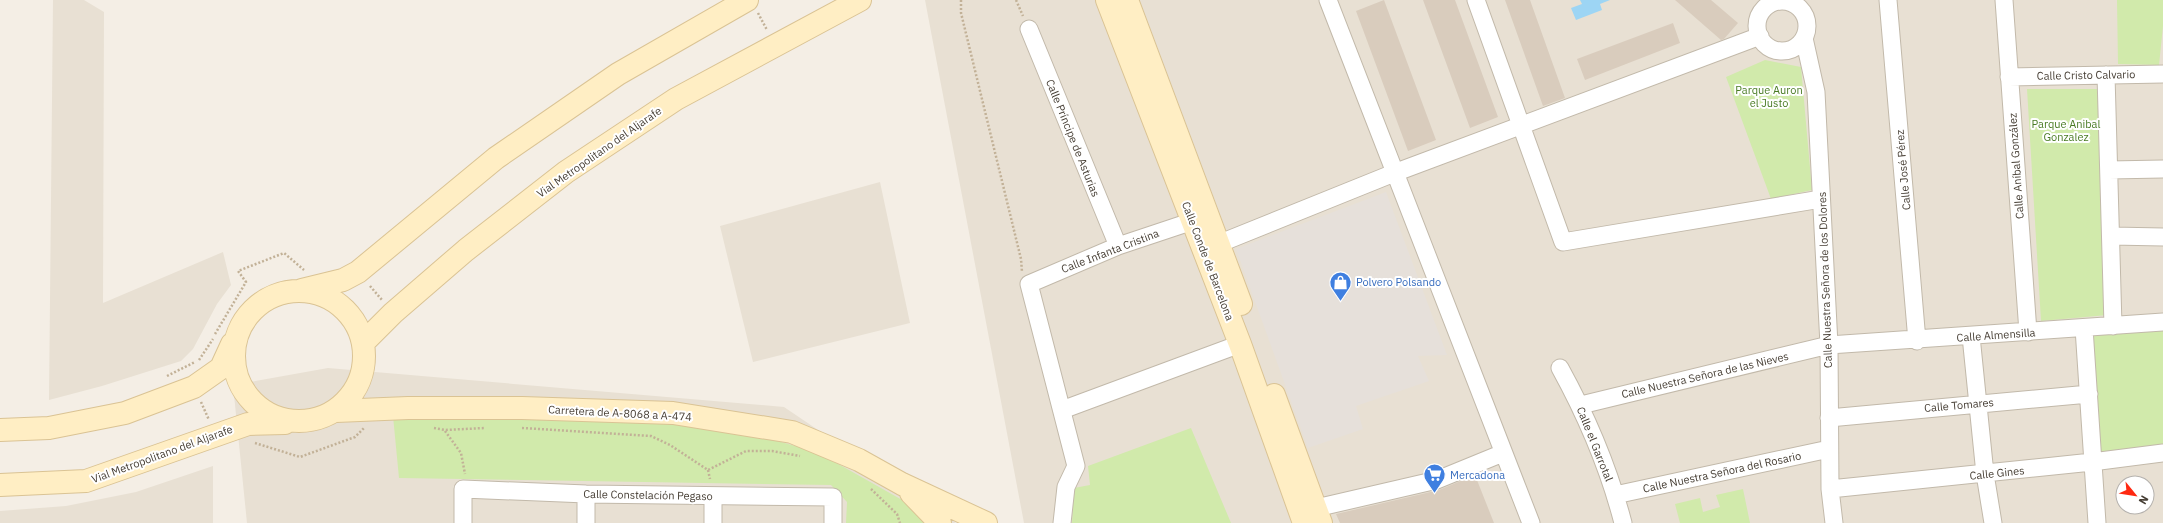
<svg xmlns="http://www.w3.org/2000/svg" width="2163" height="523" font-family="'IBM Plex Sans',sans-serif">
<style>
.residential{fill:#e8e0d3;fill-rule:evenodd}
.industrial{fill:#e6e0da}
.green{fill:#d1eaab}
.water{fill:#9dd5f4}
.building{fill:#d9ccbd}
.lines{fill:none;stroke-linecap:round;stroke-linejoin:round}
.street-casing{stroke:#c2b9aa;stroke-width:19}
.secondary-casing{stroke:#dac394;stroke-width:24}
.path{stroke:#c2b197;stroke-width:2.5;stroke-dasharray:2 2;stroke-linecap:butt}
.street{stroke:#fff;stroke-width:17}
.secondary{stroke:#ffeec4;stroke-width:22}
.labels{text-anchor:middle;stroke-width:4;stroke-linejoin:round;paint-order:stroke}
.street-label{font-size:11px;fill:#463e34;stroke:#fff}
.park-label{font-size:11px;fill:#497b24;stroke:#fff}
.shop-label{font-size:11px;fill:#366cbe;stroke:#fff;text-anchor:start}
</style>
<rect width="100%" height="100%" fill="#f4eee5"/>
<path class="residential" d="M53,0H84L104,12L103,303L223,252L231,285L217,304L193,349L181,361L102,386L49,400Z
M925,0H2163V523H1024ZM2123,483H2147V507H2123Z
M880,182L910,323L753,362L720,226Z
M328,368L784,407L956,523H247L233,385Z
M213,466V523H0V511L66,506L136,492Z"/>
<path class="industrial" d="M1386,192L1447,355L1418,356L1429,381L1356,406L1363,429L1308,448L1236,249Z"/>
<path class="green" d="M2117,0H2163V26L2159,65L2118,64Z
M1765,60L1801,67L1812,190L1771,199L1726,77Z
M2027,89H2100L2108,315L2041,321Z
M2084,328H2163V453L2092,462Z
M393,416L617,417L727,427L817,452L943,523H846L847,502L831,485L399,478Z
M1191,428L1231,523H1072L1074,488L1090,485L1088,466Z
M1743,489L1750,523H1680L1675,504L1700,498L1703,512L1720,507L1716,495Z"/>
<path class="water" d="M1580,0H1610L1600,4L1602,10L1576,20L1571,8L1582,4Z"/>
<path class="building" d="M1384,0L1436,140L1408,151L1356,11Z
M1423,0H1455L1498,117L1470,128Z
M1505,0H1530L1565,98L1543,106Z
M1675,0H1711L1738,23L1724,39L1721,40Z
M1673,23L1680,43L1585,80L1577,59Z
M1475,475L1494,523H1340L1336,514L1439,490Z"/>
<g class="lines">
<defs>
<path id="street" d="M1328,0L1531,523
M1476,0L1563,242L1821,199
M1888,0L1917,341
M2004,0L2028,332
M1757 26a25 25 0 1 1 50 0a25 25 0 1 1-50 0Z
M1029,29L1118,246
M1804,38L1816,92L1829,345L1830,489L1834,523
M2106,75L2113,326
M2009,77L2163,74
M2109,170L2163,169
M2112,236L2163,237
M1218,244L1394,173L1760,36
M2084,328L2097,523
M1971,336L1985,474L1993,523
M1560,368C1587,417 1609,469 1623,523
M1581,405L1829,345L2163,322
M1062,410L1240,344
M1829,418L2089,394
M1830,489L2092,462L2163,453
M1615,495L1829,449
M1316,508L1437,480L1503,453
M463,523V489L586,494L833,497V523
M586,523V494
M713,523V496
M1062,523L1066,487L1076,466L1029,284L1118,246L1193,221"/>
<path id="secondary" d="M1107,0L1240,344L1304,523
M1127,0L1241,304
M302,290L343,280L358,272L496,158L618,74L747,0
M234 356a65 65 0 1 1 130 0a65 65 0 1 1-130 0Z
M364,342L393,313L466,250L566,172L676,99L860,0
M1274,395L1321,523
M336,411L408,408H522L673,413L792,432L859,460L902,484L986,523
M0,430L49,428L125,413L194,387L221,368L232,344
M0,485L86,481L248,424L285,423
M911,493L940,523"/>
</defs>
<use href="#street" class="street-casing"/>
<use href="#secondary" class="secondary-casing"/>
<path class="path" d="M961,0V13L1021,259L1022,272
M1016,0L1023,16
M758,13L767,30
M370,286L382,300
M215,334L246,282L238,271L284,253L304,270
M199,360L213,339
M167,376L195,362
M201,402L209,420
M434,428L445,430L485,428
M522,428L651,436L670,445L708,470L746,451H772L800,456
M445,431L461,453L465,474
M255,443L300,457L355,437L364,428
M708,470L710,479
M871,489L897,514L900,523"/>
<use href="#street" class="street"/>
<use href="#secondary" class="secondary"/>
</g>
<defs>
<symbol id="shop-pin" viewBox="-11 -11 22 30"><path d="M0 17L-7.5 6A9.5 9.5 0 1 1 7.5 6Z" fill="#3f7fe0" stroke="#fff"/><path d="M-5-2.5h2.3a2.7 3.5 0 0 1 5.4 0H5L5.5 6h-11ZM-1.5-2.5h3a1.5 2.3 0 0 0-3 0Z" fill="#fff"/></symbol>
<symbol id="supermarket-pin" viewBox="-11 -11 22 30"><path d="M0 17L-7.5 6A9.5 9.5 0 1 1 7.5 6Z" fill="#3f7fe0" stroke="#fff"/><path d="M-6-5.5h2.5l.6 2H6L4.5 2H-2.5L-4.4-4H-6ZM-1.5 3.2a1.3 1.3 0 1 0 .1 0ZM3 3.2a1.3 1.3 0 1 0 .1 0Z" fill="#fff"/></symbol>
</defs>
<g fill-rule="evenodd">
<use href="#shop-pin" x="1328" y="270" width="25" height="34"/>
<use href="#supermarket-pin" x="1422" y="462" width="25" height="34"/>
</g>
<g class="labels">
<g class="street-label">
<text transform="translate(2086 75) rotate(-1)" y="4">Calle Cristo Calvario</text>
<text transform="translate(1073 138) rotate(68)" y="4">Calle Príncipe de Asturias</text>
<text transform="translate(599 152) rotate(-35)" y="4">Vial Metropolitano del Aljarafe</text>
<text transform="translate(2016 166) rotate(-94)" y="4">Calle Aníbal González</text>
<text transform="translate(1903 170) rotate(-95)" y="4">Calle José Pérez</text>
<text transform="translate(1110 251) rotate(-21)" y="4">Calle Infanta Cristina</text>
<text transform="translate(1208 261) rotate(69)" y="4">Calle Conde de Barcelona</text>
<text transform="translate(1825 280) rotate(-92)" y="4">Calle Nuestra Señora de los Dolores</text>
<text transform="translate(1996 335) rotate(-4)" y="4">Calle Almensilla</text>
<text transform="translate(1705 375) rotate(-13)" y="4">Calle Nuestra Señora de las Nieves</text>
<text transform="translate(1959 405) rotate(-5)" y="4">Calle Tomares</text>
<text transform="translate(620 413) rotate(3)" y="4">Carretera de A-8068 a A-474</text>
<text transform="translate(1595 444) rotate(68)" y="4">Calle el Garrotal</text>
<text transform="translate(162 454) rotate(-20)" y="4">Vial Metropolitano del Aljarafe</text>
<text transform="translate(1722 472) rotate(-12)" y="4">Calle Nuestra Señora del Rosario</text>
<text transform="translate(1997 473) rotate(-6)" y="4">Calle Gines</text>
<text transform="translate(648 495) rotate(1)" y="4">Calle Constelación Pegaso</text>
</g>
<g class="park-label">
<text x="1769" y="94">Parque Auron<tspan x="1769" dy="13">el Justo</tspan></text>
<text x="2066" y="128">Parque Anibal<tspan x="2066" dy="13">Gonzalez</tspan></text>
</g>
<g class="shop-label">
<text x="1356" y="286">Polvero Polsando</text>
<text x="1450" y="479">Mercadona</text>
</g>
</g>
<g transform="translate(2135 495) rotate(120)"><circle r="19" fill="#ffffff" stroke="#b5b2ae"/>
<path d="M0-3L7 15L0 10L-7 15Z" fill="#ff2911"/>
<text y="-6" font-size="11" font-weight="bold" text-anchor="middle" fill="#463e34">N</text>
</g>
</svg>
